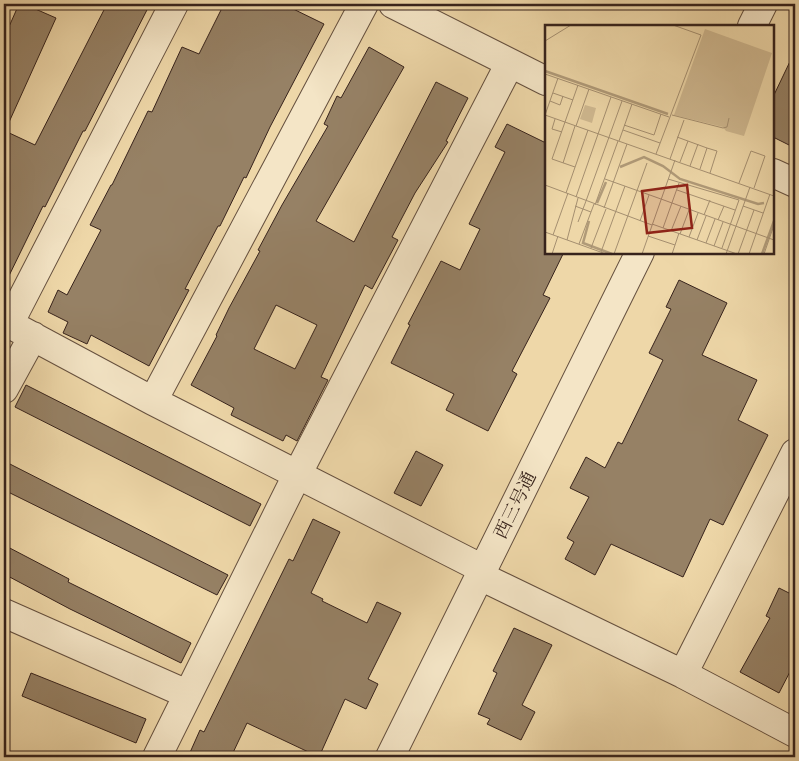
<svg xmlns="http://www.w3.org/2000/svg" width="799" height="761" font-family="'IM FELL DW Pica','Noto Serif JP',serif">
<style>
.building{fill:#968165;stroke:#37231c;fill-rule:evenodd}
.lines{fill:none;stroke-linecap:round;stroke-linejoin:round}
.minor-casing{stroke:#65503f;stroke-width:30}
.minor{stroke:#f4e5c6;stroke-width:28}
.labels{text-anchor:middle;stroke-width:4;stroke-linejoin:round;paint-order:stroke}
.street-label{font-size:18px;fill:#37231c;stroke:#f4e5c6}
.inset-river{fill:none;stroke:#b09a78;stroke-width:2.5}
.inset-road{fill:none;stroke:#a58f70;stroke-width:1}
.view{fill:#8f2418;fill-opacity:0.15;stroke:#8f2418;stroke-width:2.5}
.inset-edge{fill:none;stroke:#37231c;stroke-width:2.5}
</style>
<rect width="100%" height="100%" fill="#eed7a8"/>
<filter id="stains"><feTurbulence type="fractalNoise" baseFrequency=".004" numOctaves="4"/><feColorMatrix values="0 0 0 0 .2 0 0 0 0 .09 0 0 0 0 .02 0 0 0 .5 -.17"/></filter>
<radialGradient id="worn" r=".72"><stop offset=".6" stop-color="#630" stop-opacity="0"/><stop offset="1" stop-color="#630" stop-opacity=".3"/></radialGradient>
<path class="building" d="M19,4H24L56,18L5,131L35,145L107,4H150L85,131H83L45,207L43,206L4,286V38Z
M224,4H283L324,24L270,127L246,178L244,177L220,226H218L185,289L189,290L149,366L91,335L87,344L63,333L68,322L48,312L58,290L67,295L101,230L90,225L111,185H112L148,111L152,112L182,47L199,54Z
M369,47L404,67L316,221L354,242L436,82L468,98L446,141L448,142L415,193L392,237L398,240L372,289L365,285L321,377L328,380L297,441L286,435L283,441L231,415L234,408L191,385L217,336L216,335L229,308L260,251L258,250L282,205L328,126L324,124L337,96L341,98ZM276,305L317,325L295,369L254,349Z
M795,51V148L773,137V97Z
M507,124L546,143V252H564L543,295L550,298L512,371L517,374L488,431L446,410L454,394L391,363L410,325L408,324L441,261L460,270L480,229L469,224L505,152L495,147Z
M679,280L727,303L702,355L757,380L738,420L768,435L723,525L710,519L683,577L611,544L595,575L565,559L574,542L567,538L589,497L570,488L586,457L605,468L618,442L622,444L663,360L649,353L671,309L666,307Z
M26,385L261,504L250,526L15,407Z
M416,451L443,465L421,506L394,493Z
M4,461L228,575L217,595L4,490Z
M313,519L340,532L311,593L323,599L322,601L367,623L377,602L401,613L368,679L378,684L366,709L345,699L319,757L247,723L231,757H188L200,730L204,732L289,559L293,561Z
M4,545L69,579L68,582L191,643L181,663L70,609L4,574Z
M779,588L795,596V662L779,693L740,672L770,618L766,616Z
M514,628L552,645L522,705L535,712L521,740L487,724L490,719L478,714L497,673L493,671Z
M31,673L146,719L136,743L22,696Z"/>
<g class="lines">
<defs>
<path id="minor" d="M393,4L546,81
M752,26L763,4
M773,173L795,183
M4,321L153,401L483,569
M9,324L174,4
M4,389L33,336
M153,401L364,4
M480,576L683,674L795,733
M4,613L187,694
M683,674L795,453
M157,757L297,475L510,63
M390,757L640,252"/>
</defs>
<use href="#minor" class="minor-casing"/>
<use href="#minor" class="minor"/>
</g>
<g class="labels">
<g class="street-label">
<text transform="translate(515 505) rotate(-64)" y="6">西三号通</text>
</g>
</g>
<g transform="translate(545 25)">
<rect width="229" height="229" fill="#eed7a8"/>
<path d="M160,4L227,28L199,111L181,106L178,102L129,90ZM40,80L51,83L47,98L35,94Z" fill="#cfb890"/>
<path class="inset-river" d="M0,46L123,89M75,142L99,132L118,141L135,154L213,179L219,178M52,178L61,157M44,196L38,218L67,229M217,229L229,196"/>
<path class="inset-road" d="M0,16L26,0M0,49L124,92M8,68L28,75M5,76L15,80L18,71M0,90L229,171M0,90L13,53M127,90L178,103L182,102L184,93M10,94L7,104L17,107M79,100L109,110L116,89M31,101L44,64M78,105L115,118M132,112L162,123L155,144M74,116L87,79M162,123L172,126L165,148M111,129L156,10L128,0M125,134L139,95M135,137L143,116M18,138L30,101M145,141L153,119M30,142L7,134L33,60M60,154L116,174M123,154L194,175L177,223M194,158L206,126L220,131L209,163M0,160L107,200M132,165L190,185M21,168L43,105M31,172L66,72M116,174L229,215M41,176L77,76M50,180L73,116M30,181L46,187M198,181L218,188M59,183L82,119M159,190L165,175M173,195L179,181M95,196L104,170M33,197L41,176M107,199L192,229M118,203L134,158M126,206L136,181M0,207L61,229M135,209L144,185M8,210L23,168M103,211L130,220M144,212L153,188M22,215L33,173M152,215L161,191M161,218L170,194M34,219L49,179M169,221L178,197M46,223L61,184M56,227L80,161M7,229L13,211M69,229L102,138M97,229L130,135M127,229L134,208M181,229L205,162M193,229L209,185M204,229L225,169M219,229L229,200"/>
<path class="view" d="M142,160L147,203L102,208L97,166Z"/>
<rect width="229" height="229" class="inset-edge"/>
</g>
<rect width="799" height="761" fill="none" stroke="#eed7a8" stroke-width="20"/>
<rect x="5" y="5" width="789" height="751" fill="none" stroke="#37231c" stroke-width="2.5"/>
<rect x="10" y="10" width="779" height="741" fill="none" stroke="#37231c"/>
<rect width="100%" height="100%" filter="url(#stains)"/>
<rect width="100%" height="100%" fill="url(#worn)"/>
</svg>
